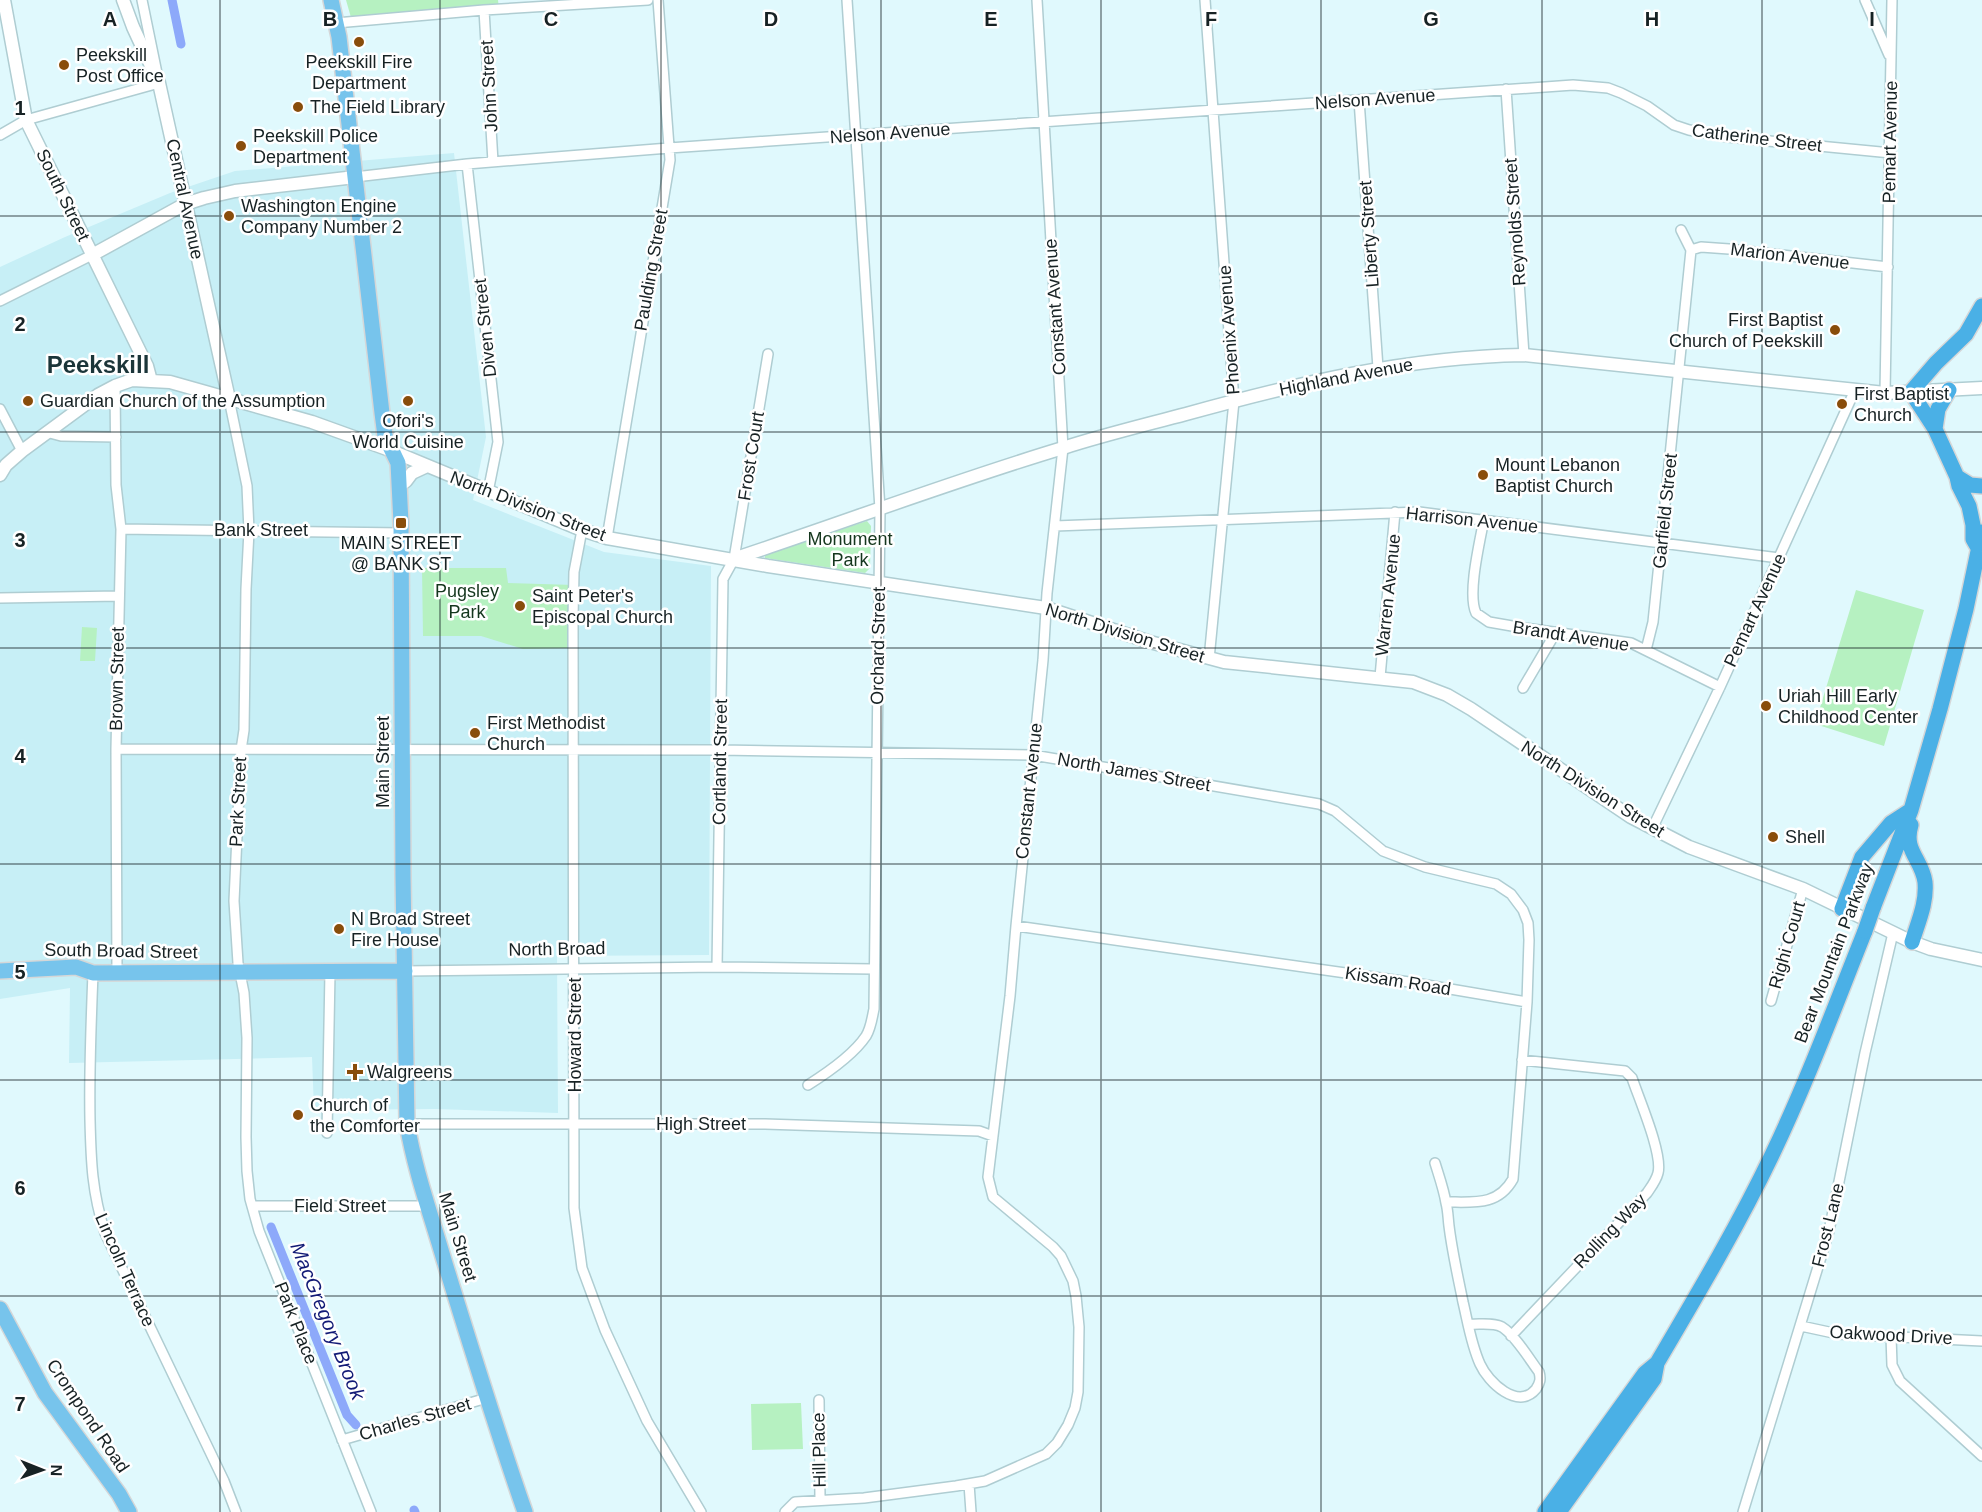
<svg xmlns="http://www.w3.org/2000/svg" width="1982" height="1512" font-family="Helvetica,sans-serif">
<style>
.built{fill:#c7eff6}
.green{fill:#b6f1c1}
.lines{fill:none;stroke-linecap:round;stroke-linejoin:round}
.canal{stroke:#8da9fa;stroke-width:9}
.minor-casing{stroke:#afcdd2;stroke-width:12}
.tertiary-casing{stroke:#afcdd2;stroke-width:15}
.primary-casing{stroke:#d5d7d8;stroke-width:18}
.trunk-casing{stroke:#d5d7d8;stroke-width:18}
.minor{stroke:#fff;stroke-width:9}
.tertiary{stroke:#fff;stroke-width:12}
.primary{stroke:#77c4ec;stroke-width:15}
.trunk{stroke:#4ab0e6;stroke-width:15}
.trunk-bridge-casing{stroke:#d5d7d8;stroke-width:18;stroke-linecap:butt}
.trunk-bridge{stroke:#4ab0e6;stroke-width:15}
.grid{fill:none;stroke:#172224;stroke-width:1.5;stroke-opacity:0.55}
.poi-dot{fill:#894d0b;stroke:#fff;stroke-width:2}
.labels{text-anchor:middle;stroke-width:5;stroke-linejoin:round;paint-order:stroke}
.poi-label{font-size:18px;fill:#172224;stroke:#fff;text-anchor:start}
.street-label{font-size:18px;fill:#172224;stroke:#fff}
.park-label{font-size:18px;fill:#14361d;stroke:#fff}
.water-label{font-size:20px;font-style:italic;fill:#121a76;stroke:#fff}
.district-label{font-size:24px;font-weight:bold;fill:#1b3539;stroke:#fff}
.grid-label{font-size:20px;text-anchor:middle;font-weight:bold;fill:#172224;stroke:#fff;stroke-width:5;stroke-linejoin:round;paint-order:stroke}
</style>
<rect width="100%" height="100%" fill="#e0f9fd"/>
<path class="built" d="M454,153L486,437L473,500L604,552L711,566L709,955L557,956L558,1113L435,1109L314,1110L312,1057L69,1063L70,988L0,999V267L65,237L170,193L235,171Z"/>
<path class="green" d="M346,0H498L499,9L352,21Z
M867,521L871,526L870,568L865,573L765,558V554Z
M422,568H506L508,583L574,585L570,648L523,649L481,636H423Z
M1856,590L1924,610L1884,746L1815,724Z
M82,627L97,628L95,661H80Z
M801,1403L803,1449L752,1450L751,1404Z"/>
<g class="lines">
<path class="canal" d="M172,0L181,44
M271,1227L347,1415L356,1425
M414,1510L415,1512"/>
<defs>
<path id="minor" d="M1205,0L1234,401L1209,659
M1865,0L1889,55
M484,10L493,162
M336,23L484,10L648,0
M1506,89L1524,355
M1359,100L1378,368
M0,135L26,120L159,83L142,0
M467,164L498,442L488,492
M355,177L467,164L669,148L1573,85L1608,88L1621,93L1647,106L1674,125L1689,130L1728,137L1891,153
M1691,250L1701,247L1729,249L1888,267
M0,301L92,255
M115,386L116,485L121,529L116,749L117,973
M1885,393L1892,0
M229,399L247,486L249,531L246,589L244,730L241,750L234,901L238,963L244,993L247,1038L246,1137L247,1171L250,1199L259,1231L371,1512
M0,409L22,451
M46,432L61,436L116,437
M1484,519C1480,541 1467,594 1476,613L1489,622L1512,626L1631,643L1720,687
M1055,526L1419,512L1779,558
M121,529L402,533
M582,530L574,572L573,618L574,1208L582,1268L605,1330L647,1421L701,1512
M607,538L670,160L658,0
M0,598L119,596
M1646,650L1653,622L1691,250L1681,230
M1380,677L1395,512
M1523,688L1556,632
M116,749L720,750L1033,755L1319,804L1335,811L1383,851L1425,867L1496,884L1511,894L1523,910L1528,923L1529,940L1527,1002L1513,1179C1498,1206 1474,1202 1446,1202
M1652,829L1720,687L1855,390
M1016,926L1409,982L1527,1002
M717,967L723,579L734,559L768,354
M405,971L717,967L873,969
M93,973C91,1022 89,1071 90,1120C91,1162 92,1192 105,1233L224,1481L236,1512
M1771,1001L1803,889
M808,1085C827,1073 854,1054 866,1036C871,1028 872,1018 874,1009L880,509L847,0
M407,1124H765L979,1131L993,1136
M327,1133L330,972
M1435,1163C1439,1176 1444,1190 1446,1203C1448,1210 1448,1218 1449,1226C1452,1251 1458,1277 1463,1302C1468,1323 1471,1344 1480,1364C1488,1382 1518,1411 1536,1389C1540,1383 1541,1379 1539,1372C1530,1360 1515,1335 1502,1327C1493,1322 1478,1325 1468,1324
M252,1206H428
M1801,1326L1838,1334L1982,1341
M1511,1336L1647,1193C1651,1187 1656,1181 1658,1173C1663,1154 1639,1099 1632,1078L1625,1071L1522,1060
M1891,1336L1892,1365L1900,1381L1982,1456
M819,1400L820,1499
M342,1440L487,1398
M969,1484L971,1512
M785,1512L795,1502L864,1498L956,1486L985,1481L1046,1454L1057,1443L1068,1425L1075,1408L1078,1392L1079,1327L1076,1296L1073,1281L1061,1256L1053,1247L993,1197L988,1177L1010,996L1016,926L1043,660L1047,593L1063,448L1037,0
M1743,1512L1829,1231L1865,1053L1893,933"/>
<path id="tertiary" d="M4,0L26,120L147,366L151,381
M123,0L133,27L159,83L229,399
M92,255L185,204L204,198L235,191L355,177
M0,475L6,465L22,451L98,395L115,386L132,380L170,382L312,422L387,449L582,530L607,538L768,566L1046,608L1150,642L1224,662L1413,682L1447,695L1471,709L1631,817L1689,847L1803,889L1912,942L1931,949L1982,960
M399,486L406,481L412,473L427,466
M736,558C845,522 953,481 1063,448C1103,435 1145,425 1186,414C1298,383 1407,357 1524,355L1885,393L1982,388"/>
<path id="primary" d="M331,0L339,37L382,413L385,436L398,463L401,523L403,877L407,1124C415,1171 431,1215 444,1260C470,1344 496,1429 525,1512
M0,971L76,967L93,973L405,971
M0,1309L45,1393L119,1494L129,1512"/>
<path id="trunk" d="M1935,429L1938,409L1949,390
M1957,477L1970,485L1982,486
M1977,546L1973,539V525L1969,506L1959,486L1957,477L1935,429L1911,392L1936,363L1966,334L1982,306
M1911,825C1903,851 1922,859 1925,882C1927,903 1918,922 1912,942
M1873,908L1911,810L1940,709L1966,609L1982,532
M1842,909L1862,857L1891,823L1911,810
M1545,1512L1645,1373L1657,1363
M1559,1512L1654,1379L1657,1363C1697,1295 1738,1226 1772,1155C1807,1082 1835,1006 1865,931"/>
</defs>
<use href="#minor" class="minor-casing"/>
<use href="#tertiary" class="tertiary-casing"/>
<use href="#primary" class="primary-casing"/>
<use href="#trunk" class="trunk-casing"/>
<use href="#minor" class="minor"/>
<use href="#tertiary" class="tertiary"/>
<use href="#primary" class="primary"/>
<use href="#trunk" class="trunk"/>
<defs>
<path id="trunk-bridge" d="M1865,931L1873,908"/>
</defs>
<use href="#trunk-bridge" class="trunk-bridge-casing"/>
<use href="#trunk-bridge" class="trunk-bridge"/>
</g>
<path class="grid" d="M220,0V1512M440,0V1512M661,0V1512M881,0V1512M1101,0V1512M1321,0V1512M1542,0V1512M1762,0V1512M0,216H1982M0,432H1982M0,648H1982M0,864H1982M0,1080H1982M0,1296H1982"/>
<g class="poi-dot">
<circle cx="359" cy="42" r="6"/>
<circle cx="64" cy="65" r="6"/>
<circle cx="298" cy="107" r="6"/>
<circle cx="241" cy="146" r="6"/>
<circle cx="229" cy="216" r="6"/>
<circle cx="1835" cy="330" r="6"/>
<circle cx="28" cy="401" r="6"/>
<circle cx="408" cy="401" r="6"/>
<circle cx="1842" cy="404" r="6"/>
<circle cx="1483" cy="475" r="6"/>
<rect x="395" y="517" width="12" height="12" rx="3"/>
<circle cx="520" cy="606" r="6"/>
<circle cx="1766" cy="706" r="6"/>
<circle cx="475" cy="733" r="6"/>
<circle cx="1773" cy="837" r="6"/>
<circle cx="339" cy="929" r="6"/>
<path d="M352 1063h6v6h6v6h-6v6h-6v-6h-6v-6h6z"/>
<circle cx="298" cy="1115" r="6"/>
</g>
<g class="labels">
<g class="poi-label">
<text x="76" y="61">Peekskill<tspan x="76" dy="21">Post Office</tspan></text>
<text x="359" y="68" text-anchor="middle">Peekskill Fire<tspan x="359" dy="21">Department</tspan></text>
<text x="310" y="113">The Field Library</text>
<text x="253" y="142">Peekskill Police<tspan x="253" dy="21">Department</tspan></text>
<text x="241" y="212">Washington Engine<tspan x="241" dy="21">Company Number 2</tspan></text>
<text x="1823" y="326" text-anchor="end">First Baptist<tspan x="1823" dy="21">Church of Peekskill</tspan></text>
<text x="1854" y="400">First Baptist<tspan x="1854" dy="21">Church</tspan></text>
<text x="40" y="407">Guardian Church of the Assumption</text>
<text x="408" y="427" text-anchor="middle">Ofori's<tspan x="408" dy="21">World Cuisine</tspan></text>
<text x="1495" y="471">Mount Lebanon<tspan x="1495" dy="21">Baptist Church</tspan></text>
<text x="401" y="549" text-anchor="middle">MAIN STREET<tspan x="401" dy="21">@ BANK ST</tspan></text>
<text x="532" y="602">Saint Peter's<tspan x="532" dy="21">Episcopal Church</tspan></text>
<text x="1778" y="702">Uriah Hill Early<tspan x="1778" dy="21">Childhood Center</tspan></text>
<text x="487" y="729">First Methodist<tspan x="487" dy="21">Church</tspan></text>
<text x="1785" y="843">Shell</text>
<text x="351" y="925">N Broad Street<tspan x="351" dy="21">Fire House</tspan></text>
<text x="367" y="1078">Walgreens</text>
<text x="310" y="1111">Church of<tspan x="310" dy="21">the Comforter</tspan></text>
</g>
<g class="street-label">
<text transform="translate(489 86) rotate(-93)" y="6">John Street</text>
<text transform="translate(1375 99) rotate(-4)" y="6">Nelson Avenue</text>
<text transform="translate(890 133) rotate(-4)" y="6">Nelson Avenue</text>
<text transform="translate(1757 138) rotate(7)" y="6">Catherine Street</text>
<text transform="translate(1890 142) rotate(-89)" y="6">Pemart Avenue</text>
<text transform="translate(63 195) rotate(64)" y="6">South Street</text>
<text transform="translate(185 199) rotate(78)" y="6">Central Avenue</text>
<text transform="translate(1515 222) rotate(-94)" y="6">Reynolds Street</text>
<text transform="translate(1369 234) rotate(-94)" y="6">Liberty Street</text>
<text transform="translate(1790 256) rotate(7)" y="6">Marion Avenue</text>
<text transform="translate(651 270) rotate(-80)" y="6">Paulding Street</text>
<text transform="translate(1055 307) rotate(-94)" y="6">Constant Avenue</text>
<text transform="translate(485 328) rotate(-96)" y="6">Diven Street</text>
<text transform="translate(1229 330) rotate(-94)" y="6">Phoenix Avenue</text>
<text transform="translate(1346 377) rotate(-11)" y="6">Highland Avenue</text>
<text transform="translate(751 456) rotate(-81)" y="6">Frost Court</text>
<text transform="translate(528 506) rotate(21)" y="6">North Division Street</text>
<text transform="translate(1665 511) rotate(-84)" y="6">Garfield Street</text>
<text transform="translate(1472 520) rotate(6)" y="6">Harrison Avenue</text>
<text x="261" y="536">Bank Street</text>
<text transform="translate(1388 595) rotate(-84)" y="6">Warren Avenue</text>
<text transform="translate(1755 610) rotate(-65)" y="6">Pemart Avenue</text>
<text transform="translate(1125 633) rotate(17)" y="6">North Division Street</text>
<text transform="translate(1571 636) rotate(9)" y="6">Brandt Avenue</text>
<text transform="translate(878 646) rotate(-89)" y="6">Orchard Street</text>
<text transform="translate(117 679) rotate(-89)" y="6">Brown Street</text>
<text transform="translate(383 762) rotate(-90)" y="6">Main Street</text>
<text transform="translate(720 762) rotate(-89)" y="6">Cortlandt Street</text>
<text transform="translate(1134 772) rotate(10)" y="6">North James Street</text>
<text transform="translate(1593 789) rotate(32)" y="6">North Division Street</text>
<text transform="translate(1029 791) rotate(-84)" y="6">Constant Avenue</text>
<text transform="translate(238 802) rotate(-87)" y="6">Park Street</text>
<text transform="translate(1787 945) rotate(-74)" y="6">Righi Court</text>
<text transform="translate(557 949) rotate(-1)" y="6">North Broad</text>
<text transform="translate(121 951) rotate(1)" y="6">South Broad Street</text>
<text transform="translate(1834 953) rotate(-69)" y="6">Bear Mountain Parkway</text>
<text transform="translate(1398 981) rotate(9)" y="6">Kissam Road</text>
<text transform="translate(575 1035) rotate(-90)" y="6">Howard Street</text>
<text x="701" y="1130">High Street</text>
<text x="340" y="1212">Field Street</text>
<text transform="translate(1828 1225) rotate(-76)" y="6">Frost Lane</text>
<text transform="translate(1610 1231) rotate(-46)" y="6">Rolling Way</text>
<text transform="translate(458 1237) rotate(73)" y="6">Main Street</text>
<text transform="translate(125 1270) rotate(66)" y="6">Lincoln Terrace</text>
<text transform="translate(296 1323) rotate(68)" y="6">Park Place</text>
<text transform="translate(1891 1335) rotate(3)" y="6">Oakwood Drive</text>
<text transform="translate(88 1416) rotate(56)" y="6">Crompond Road</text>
<text transform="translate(415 1419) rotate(-16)" y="6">Charles Street</text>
<text transform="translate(819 1450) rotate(-91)" y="6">Hill Place</text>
</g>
<g class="park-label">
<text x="850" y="545">Monument<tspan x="850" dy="21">Park</tspan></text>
<text x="467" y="597">Pugsley<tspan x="467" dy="21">Park</tspan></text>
</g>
<g class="water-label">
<text transform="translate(328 1321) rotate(68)" y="7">MacGregory Brook</text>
</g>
<g class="district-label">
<text x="98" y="373">Peekskill</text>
</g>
</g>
<g class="grid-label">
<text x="110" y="26">A</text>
<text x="330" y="26">B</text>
<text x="551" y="26">C</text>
<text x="771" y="26">D</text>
<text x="991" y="26">E</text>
<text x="1211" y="26">F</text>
<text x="1431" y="26">G</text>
<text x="1652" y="26">H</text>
<text x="1872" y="26">I</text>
<text x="20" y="115">1</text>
<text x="20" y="331">2</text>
<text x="20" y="547">3</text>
<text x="20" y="763">4</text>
<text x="20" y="979">5</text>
<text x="20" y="1195">6</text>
<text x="20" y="1411">7</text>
</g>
<g transform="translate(42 1470) rotate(91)" stroke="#ffffff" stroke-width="4.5" paint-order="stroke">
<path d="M0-4.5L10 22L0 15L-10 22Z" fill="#172224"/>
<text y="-9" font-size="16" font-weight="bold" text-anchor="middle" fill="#172224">N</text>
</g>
</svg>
